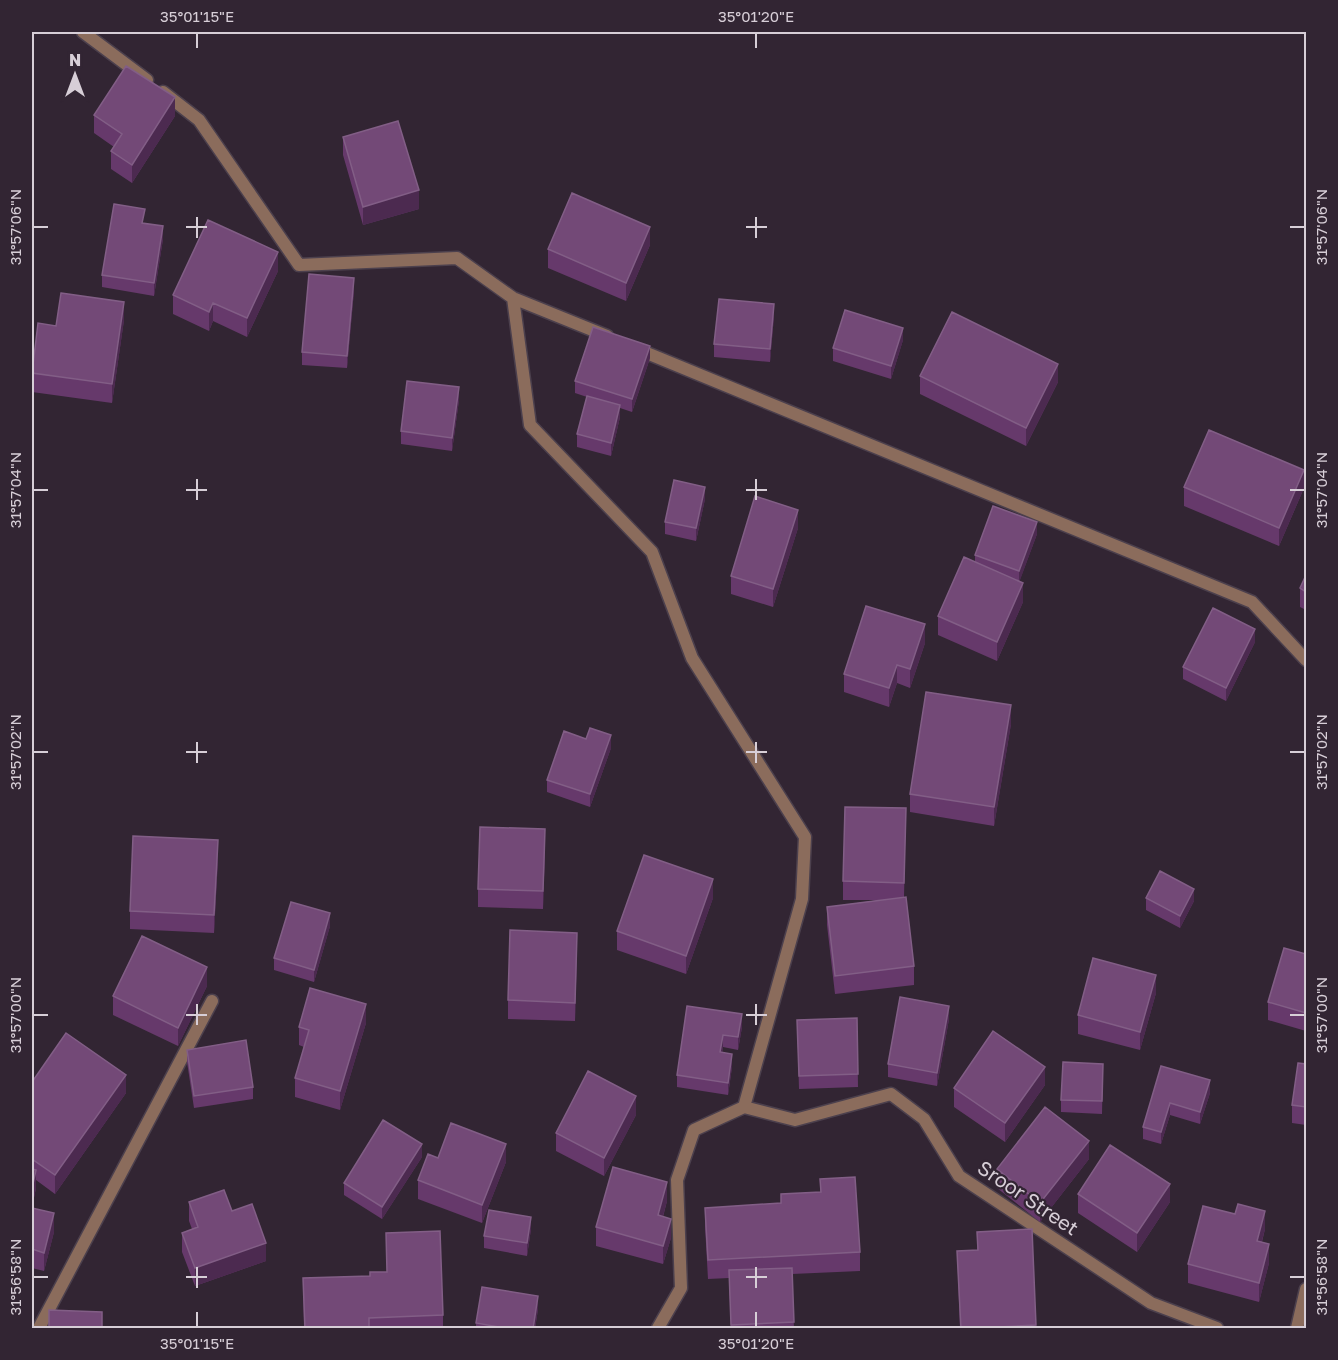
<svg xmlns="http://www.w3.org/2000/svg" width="1338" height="1360" font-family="'Golos Text',sans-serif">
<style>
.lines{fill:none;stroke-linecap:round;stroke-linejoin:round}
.street-casing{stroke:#4c404d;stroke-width:15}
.street{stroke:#8b6c5c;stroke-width:12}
.wall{fill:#66396b}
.shaded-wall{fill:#4c2a50}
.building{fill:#734977;stroke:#825e86;stroke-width:1.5}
.ticks{fill:none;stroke:#d7ced7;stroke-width:2}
.labels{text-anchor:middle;stroke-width:4.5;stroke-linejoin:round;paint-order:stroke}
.street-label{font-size:20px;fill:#d7ced7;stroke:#322533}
.neatline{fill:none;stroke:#d7ced7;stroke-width:2}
.ticks-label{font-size:15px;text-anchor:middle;fill:#d7ced7}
</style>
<rect width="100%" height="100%" fill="#322533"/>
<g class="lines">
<defs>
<path id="street" d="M83,32L147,80
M163,92L199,120L299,265L457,258L513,298L530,425L652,552L692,658L805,837L802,899L744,1107
M513,298L607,336
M637,349L1252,602L1306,660
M39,1328L212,1001
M658,1328L681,1288L677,1180L694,1130L744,1107L795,1120L891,1094L924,1119L959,1176L1151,1303L1217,1328
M1297,1328L1306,1289"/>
</defs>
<use href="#street" class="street-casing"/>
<use href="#street" class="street"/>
</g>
<path class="wall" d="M94,115L175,116L132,183L111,169V151L114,147L94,133Z
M343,137L419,209L363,225L343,155Z
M144,223L163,239L154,296L102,287V275Z
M650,245L626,301L548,268V249Z
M278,271L247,337L213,321L209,331L173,314V295Z
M354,291L347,368L302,365V352Z
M774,316L770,362L714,357V344Z
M124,320L112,403L32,392V370L56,326Z
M903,340L891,379L833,361V348Z
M650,358L632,412L620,408V417L611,456L577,447V434L587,397L575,393V381Z
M920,376L1058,382L1026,446L920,394Z
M459,400L452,451L401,444V431Z
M1184,487L1304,488L1279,546L1184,506Z
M705,499L696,541L665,534V522Z
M798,528L773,607L731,594V576Z
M1037,534L1019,582L1023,602L997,661L938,635V616L975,562V555Z
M1306,575V610L1300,607V588Z
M1255,642L1226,701L1183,679V667Z
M925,643L910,688L897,683L889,707L844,692V674Z
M1011,724L994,826L910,812V794Z
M611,748L590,807L547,792V780Z
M906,808L904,897L914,966V985L835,994L827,925V907L879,900H843V881Z
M545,848L543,909L478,907V889Z
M218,859L214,933L130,929V911Z
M713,898L686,974L617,950V931Z
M1146,898L1194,901L1180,928L1146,910Z
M330,926L314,982L274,970V958Z
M577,951L575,1021L508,1019V1000Z
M1306,954V1031L1268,1020V1002Z
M207,986L178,1046L113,1015V996Z
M1156,993L1140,1050L1078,1034V1015Z
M687,1006L742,1027L738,1050L723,1047L722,1053L732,1067L728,1095L677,1087V1075Z
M857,1018L858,1087L799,1089L797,1020Z
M949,1019L937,1086L888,1077V1064Z
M366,1023L340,1110L295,1097V1078L304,1047L299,1045V1027Z
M187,1050L253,1087V1099L194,1108L187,1062Z
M1103,1064L1102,1114L1061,1112V1100Z
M1306,1064V1125L1292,1123V1105Z
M1161,1066L1210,1093L1200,1124L1170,1115L1161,1144L1143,1139V1127Z
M32,1082L126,1093L55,1194L36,1180V1188L32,1207Z
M1045,1085L1005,1142L954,1107V1088Z
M636,1115L604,1176L556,1151V1133Z
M422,1157L382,1219L344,1195V1183Z
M438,1158L506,1162L482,1223L418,1199V1180Z
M1089,1159L1040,1222L997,1188V1169Z
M820,1179L860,1252V1271L792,1274L794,1329H731L729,1278L708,1279L705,1226V1208L781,1203L820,1192Z
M1078,1194L1170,1202L1137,1252L1078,1213Z
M667,1201L663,1217L671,1238L663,1264L596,1246V1227Z
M189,1202L232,1211L266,1261L195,1286L182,1252V1233L192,1229L189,1221Z
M32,1208L54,1232L44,1271L32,1268Z
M531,1229L527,1256L484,1248V1236Z
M1032,1229L1036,1329H960L957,1251L977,1250V1232Z
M1265,1229L1262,1242L1269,1263L1259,1302L1188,1283V1264Z
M386,1233L443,1315V1329H304L303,1278L370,1276L387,1272Z
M538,1309L535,1329H476V1323Z"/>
<path class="shaded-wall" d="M175,97V116L132,183V165Z
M419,190V209L363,225V207Z
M163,226V239L154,296V283Z
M650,227V245L626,301V283Z
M278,252V271L247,337V318Z
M354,278V291L347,368V356Z
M124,302V320L112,403V384Z
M213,303V321L209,331V312Z
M774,304V316L770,362V349Z
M903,328V340L891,379V366Z
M650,346V358L632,412V399Z
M1058,364V382L1026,446V428Z
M459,387V400L452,451V438Z
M620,405V417L611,456V443Z
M1304,470V488L1279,546V528Z
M705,487V499L696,541V528Z
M798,510V528L773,607V589Z
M1037,522V534L1019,583V571Z
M1023,583V602L997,661V642Z
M925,624V643L910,688V669Z
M1255,629V642L1226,701V688Z
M897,665V683L889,707V688Z
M1011,705V724L994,826V807Z
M611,735V748L590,807V794Z
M545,829V848L543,909V891Z
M218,840V859L214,933V915Z
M713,879V898L686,974V956Z
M1194,889V901L1180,928V916Z
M330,913V926L314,982V970Z
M577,933V951L575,1021V1003Z
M207,967V986L178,1046V1028Z
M1156,975V993L1140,1050V1032Z
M366,1004V1023L340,1110V1091Z
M949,1006V1019L937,1086V1073Z
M742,1014V1027L738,1050V1037Z
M723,1035V1047L720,1065V1052Z
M732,1054V1067L728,1095V1083Z
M1045,1067V1085L1005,1142V1123Z
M126,1075V1093L55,1194V1175Z
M1210,1080V1093L1200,1124V1112Z
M636,1096V1115L604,1176V1158Z
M1170,1103V1115L1161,1144V1132Z
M1089,1141V1159L1040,1222V1203Z
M422,1144V1157L382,1219V1207Z
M506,1144V1162L482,1223V1205Z
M36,1170V1188L32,1207V1188Z
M667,1182V1201L658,1234V1215Z
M1170,1184V1202L1137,1252V1233Z
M1265,1211V1229L1257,1259V1241Z
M54,1213V1232L44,1271V1253Z
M531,1217V1229L527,1256V1243Z
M671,1219V1238L663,1264V1246Z
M266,1243V1261L195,1286V1268Z
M1269,1244V1263L1259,1302V1283Z
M538,1296V1309L535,1329H533Z"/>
<path class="building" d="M126,66L175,97L132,165L111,151L122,134L94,115Z
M398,121L419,190L363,207L343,137Z
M572,193L650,227L626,283L548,249Z
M114,204L145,209L142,223L163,226L154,283L102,275Z
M208,220L278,252L247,318L213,303L209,312L173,295Z
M309,274L354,278L347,356L302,352Z
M61,293L124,302L112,384L32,373L38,323L56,326Z
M719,299L774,304L770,349L714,344Z
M845,310L903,328L891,366L833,348Z
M952,312L1058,364L1026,428L920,376Z
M593,327L650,346L632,399L575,381Z
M407,381L459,387L452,438L401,431Z
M587,396L620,405L611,443L577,434Z
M1209,430L1304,470L1279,528L1184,487Z
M674,480L705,487L696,528L665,522Z
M755,496L798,510L773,589L731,576Z
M993,506L1037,522L1019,571L975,555Z
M964,557L1023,583L997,642L938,616Z
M1306,575V592L1300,588Z
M866,606L925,624L910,669L897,665L889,688L844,674Z
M1213,608L1255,629L1226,688L1183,667Z
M926,692L1011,705L994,807L910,794Z
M590,728L611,735L590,794L547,780L564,731L586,739Z
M845,807L906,808L904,883L843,881Z
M480,827L545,829L543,891L478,889Z
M133,836L218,840L214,915L130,911Z
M644,855L713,879L686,956L617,931Z
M1160,871L1194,889L1180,916L1146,898Z
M906,897L914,966L835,976L827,907Z
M291,902L330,913L314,970L274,958Z
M510,930L577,933L575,1003L508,1000Z
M142,936L207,967L178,1028L113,996Z
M1284,948L1306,954V1013L1268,1002Z
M1093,958L1156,975L1140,1032L1078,1015Z
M310,988L366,1004L340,1091L295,1078L309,1030L299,1027Z
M900,997L949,1006L937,1073L888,1064Z
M687,1006L742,1014L738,1037L723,1035L720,1052L732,1054L728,1083L677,1075Z
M857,1018L858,1074L799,1076L797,1020Z
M993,1031L1045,1067L1005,1123L954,1088Z
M66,1033L126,1075L55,1175L32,1159V1082Z
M246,1040L253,1087L194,1096L187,1050Z
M1063,1062L1103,1064L1102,1101L1061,1100Z
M1298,1063L1306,1064V1107L1292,1105Z
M1161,1066L1210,1080L1200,1112L1170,1103L1161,1132L1143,1127Z
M588,1071L636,1096L604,1158L556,1133Z
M1045,1107L1089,1141L1040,1203L997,1169Z
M383,1120L422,1144L382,1207L344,1183Z
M451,1123L506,1144L482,1205L418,1180L428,1154L438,1158Z
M1110,1145L1170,1184L1137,1233L1078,1194Z
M613,1167L667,1182L658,1215L671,1219L663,1246L596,1227Z
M32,1169L36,1170L32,1188Z
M855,1177L860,1252L708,1260L705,1208L781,1203V1194L821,1192L820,1179Z
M224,1190L232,1211L252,1204L266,1243L195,1268L182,1233L198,1227L189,1202Z
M1238,1204L1265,1211L1257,1241L1269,1244L1259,1283L1188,1264L1203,1206L1235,1214Z
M32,1208L54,1213L44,1253L32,1249Z
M489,1210L531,1217L527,1243L484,1236Z
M1032,1229L1036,1325L961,1329L957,1251L978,1250L977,1232Z
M440,1231L443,1315L369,1318V1329H305L303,1278L370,1276V1272H387L386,1233Z
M792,1268L794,1322L731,1325L729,1270Z
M482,1287L538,1296L533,1329H510L476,1323Z
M49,1310L102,1312V1329H49Z"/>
<path class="ticks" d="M197,33V48M756,33V48M197,217V238M756,217V238M33,227H48M186,227H207M746,227H767M1290,227H1305M197,479V500M756,479V500M33,490H48M186,490H207M746,490H767M1290,490H1305M197,742V763M756,742V763M33,752H48M186,752H207M746,752H767M1290,752H1305M197,1004V1025M756,1004V1025M33,1015H48M186,1015H207M746,1015H767M1290,1015H1305M197,1267V1288M756,1267V1288M33,1277H48M186,1277H207M746,1277H767M1290,1277H1305M197,1312V1327M756,1312V1327"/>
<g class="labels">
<g class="street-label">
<text transform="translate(1028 1198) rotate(34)" y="7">Sroor Street</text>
</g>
</g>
<rect width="1338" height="1360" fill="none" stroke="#322533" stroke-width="66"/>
<g transform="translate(75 75)" stroke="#322533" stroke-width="4.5" paint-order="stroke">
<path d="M0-4.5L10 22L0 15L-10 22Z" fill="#d7ced7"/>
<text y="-9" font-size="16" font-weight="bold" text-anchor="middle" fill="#d7ced7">N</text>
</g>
<rect x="33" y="33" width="1272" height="1294" class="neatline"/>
<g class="ticks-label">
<text x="197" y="22">35°01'15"E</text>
<text x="756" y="22">35°01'20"E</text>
<text transform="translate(16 227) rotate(-90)" y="5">31°57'06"N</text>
<text transform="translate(1322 227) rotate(-90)" y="5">31°57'06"N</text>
<text transform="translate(16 490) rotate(-90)" y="5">31°57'04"N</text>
<text transform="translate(1322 490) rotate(-90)" y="5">31°57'04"N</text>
<text transform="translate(16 752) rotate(-90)" y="5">31°57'02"N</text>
<text transform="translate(1322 752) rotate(-90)" y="5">31°57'02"N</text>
<text transform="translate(16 1015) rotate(-90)" y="5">31°57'00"N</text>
<text transform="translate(1322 1015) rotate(-90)" y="5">31°57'00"N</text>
<text transform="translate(16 1277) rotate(-90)" y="5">31°56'58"N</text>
<text transform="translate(1322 1277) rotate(-90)" y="5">31°56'58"N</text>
<text x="197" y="1349">35°01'15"E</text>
<text x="756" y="1349">35°01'20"E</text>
</g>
</svg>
